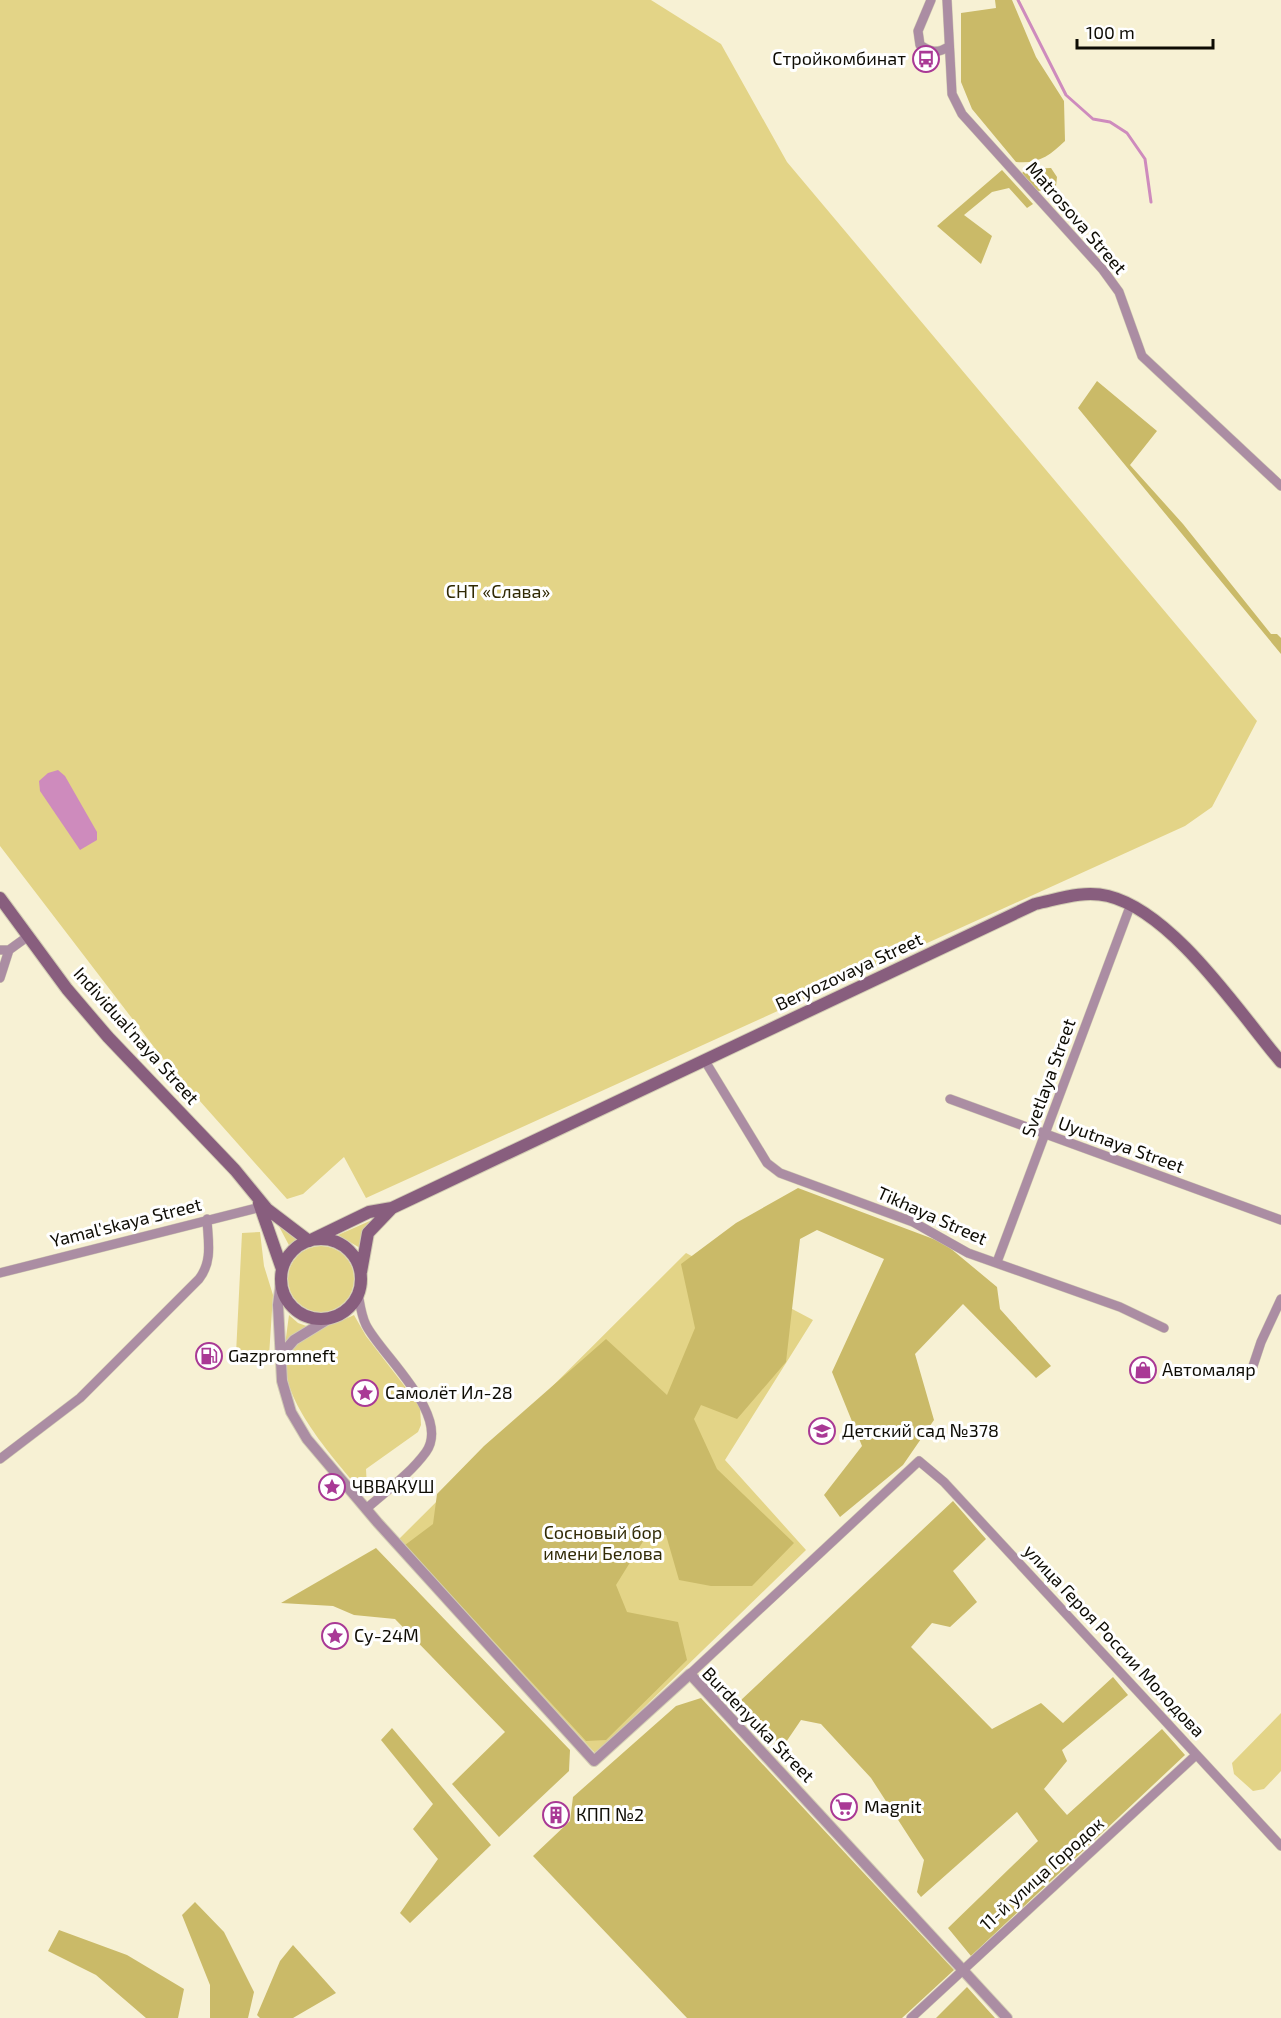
<svg xmlns="http://www.w3.org/2000/svg" width="1281" height="2018" font-family="'Exo 2',sans-serif">
<style>
.green{fill:#e3d487}
.forest{fill:#caba68}
.water{fill:#ce8bbd}
.lines{fill:none;stroke-linecap:round;stroke-linejoin:round}
.stream{stroke:#ce8bbd;stroke-width:3}
.minor-casing{stroke:#d2ccb3;stroke-width:10}
.tertiary-casing{stroke:#d2ccb3;stroke-width:12}
.secondary-casing{stroke:#d2ccb3;stroke-width:14}
.minor{stroke:#ab8da3;stroke-width:9}
.tertiary{stroke:#ab8da3;stroke-width:10}
.secondary{stroke:#885e7e;stroke-width:12}
.labels{text-anchor:middle;stroke-width:6;stroke-linejoin:round;paint-order:stroke}
.poi-label{font-size:18px;fill:#0e0c04;stroke:#fff;text-anchor:start}
.street-label{font-size:18px;fill:#0e0c04;stroke:#fff}
.park-label{font-size:18px;fill:#312a05;stroke:#fff}
</style>
<rect width="100%" height="100%" fill="#f7f1d4"/>
<path class="green" d="M0,0H651L721,44L787,162L1257,721L1212,807L1185,826L366,1198L344,1157L303,1194L287,1199L167,1064L0,846Z
M274,1217L301,1239L291,1249Z
M372,1220L363,1235L360,1248L338,1235Z
M260,1232L264,1266L273,1295L269,1356L236,1354L242,1233Z
M288 1279a33 33 0 1 1 66 0a33 33 0 1 1-66 0Z
M686,1253L813,1320L725,1460L806,1550L596,1754L398,1540Z
M289,1315L298,1323L312,1328L285,1345Z
M354,1315L366,1336L420,1406L421,1425L418,1432L366,1469L367,1488L360,1490C339,1464 263,1383 293,1347C307,1330 335,1324 354,1315Z
M1281,1713V1771L1264,1789L1253,1791L1234,1774L1232,1763Z"/>
<path class="forest" d="M995,0H1012L1036,57L1064,101L1065,141C1049,156 1039,164 1016,162L972,109L961,82V13L996,8Z
M1051,168L1057,177L1056,186L1050,190L1037,191L1022,173L1027,169Z
M1002,170L1033,204L1027,208L1009,188L992,192L964,215L992,236L981,264L937,226Z
M1097,381L1157,431L1130,465L1183,524L1271,634H1277L1281,638V654L1078,408Z
M798,1188L944,1243L997,1287L1000,1309L1051,1366L1036,1378L963,1304L915,1354L934,1420L903,1465L840,1517L824,1495L862,1446L832,1372L884,1259L817,1230L800,1239L786,1362L737,1419L701,1405L694,1419L717,1469L794,1543L752,1586H711L679,1580L666,1535H647L616,1585L627,1612L678,1622L687,1660L606,1740L586,1741L405,1545L433,1524L437,1494L484,1446L606,1339L667,1395L695,1328L681,1264L736,1223Z
M953,1501L986,1539L953,1571L977,1602L950,1627L932,1623L911,1647L992,1729L1041,1703L1063,1723L1113,1677L1128,1695L1062,1750L1067,1761L1044,1789L1067,1815L1162,1729L1185,1755L971,1956L948,1928L1038,1841L1017,1812L921,1897L917,1892L924,1860L871,1778L821,1724L801,1720L782,1748L740,1701Z
M376,1548L570,1750L569,1771L499,1837L452,1784L505,1732L395,1619L354,1615L333,1606L281,1603Z
M701,1698L954,1970L902,2018H687L533,1856L570,1821L573,1797L676,1706Z
M392,1728L491,1845L410,1923L400,1913L438,1859L413,1829L433,1804L381,1740Z
M195,1902L224,1932L254,1992L248,2018H210V1985L182,1915Z
M59,1930L127,1955L184,1989L178,2018H146L96,1975L48,1951Z
M293,1945L336,1993L293,2018H260L257,2015L280,1961Z
M967,1987L995,2018H936Z"/>
<path class="water" d="M58,770L65,776L97,832V840L80,850L40,791L39,781L48,773Z"/>
<g class="lines">
<path class="stream" d="M1018,0L1066,95L1093,119L1110,122L1127,133L1145,159L1151,202"/>
<defs>
<path id="minor" d="M931,0L918,31L920,45C931,52 937,54 948,47
M947,0L952,94L962,114L1103,270L1119,292L1142,356L1281,486
M0,950H9L0,978
M9,950L27,937
M705,1061L767,1163L780,1173L913,1222L968,1253L1120,1307L1164,1328
M950,1099L1281,1220
M997,1262L1131,904
M0,1273L261,1207
M358,1293C360,1304 361,1315 366,1325C381,1355 452,1415 426,1452C410,1474 386,1491 366,1509
M1251,1372L1261,1342L1281,1299
M0,1459L80,1398L199,1279C213,1261 208,1241 207,1219
M690,1674L919,1461L944,1482L1281,1846
M911,2018L1196,1755"/>
<path id="tertiary" d="M281,1282L278,1305L282,1381L291,1412L307,1439L378,1523L594,1761L690,1674L1007,2018
M282,1354L294,1340L330,1318"/>
<path id="secondary" d="M0,898L67,989L108,1037L235,1170L267,1209L309,1241
M259,1203L282,1269
M281 1279a40 40 0 1 1 80 0a40 40 0 1 1-80 0Z
M309,1241L369,1212L392,1208L1035,904C1059,899 1083,890 1108,896C1173,912 1238,1011 1281,1062
M361,1272L368,1233L391,1209"/>
</defs>
<use href="#minor" class="minor-casing"/>
<use href="#tertiary" class="tertiary-casing"/>
<use href="#secondary" class="secondary-casing"/>
<use href="#minor" class="minor"/>
<use href="#tertiary" class="tertiary"/>
<use href="#secondary" class="secondary"/>
</g>
<defs>
<symbol id="bus-ring" viewBox="-11 -11 22 22"><circle r="9.5" fill="#fff" stroke="#a93995" stroke-width="1.5"/><path d="M-5-6H5V4H4V6H2V4H-2V6H-4V4H-5ZM-3.5-4V0h7V-4ZM-3.5 1.2v1.5H-2V1.2ZM2 1.2v1.5H3.5V1.2Z" fill="#a93995"/></symbol>
<symbol id="fuel-ring" viewBox="-11 -11 22 22"><circle r="9.5" fill="#fff" stroke="#a93995" stroke-width="1.5"/><path d="M-5.5-6h7V0h2V4h1.3V-2.5L3-4.5l.8-.8L6-3V5H2.5V1h-1V6h-7ZM-4.2-4.7v3.2H.2V-4.7Z" fill="#a93995"/></symbol>
<symbol id="shop-ring" viewBox="-11 -11 22 22"><circle r="9.5" fill="#fff" stroke="#a93995" stroke-width="1.5"/><path d="M-5-2.5h2.3a2.7 3.5 0 0 1 5.4 0H5L5.5 6h-11ZM-1.5-2.5h3a1.5 2.3 0 0 0-3 0Z" fill="#a93995"/></symbol>
<symbol id="sight-ring" viewBox="-11 -11 22 22"><circle r="9.5" fill="#fff" stroke="#a93995" stroke-width="1.5"/><path d="M0-6L1.8-2.2L6-1.7L2.9 1.2L3.7 5.4L0 3.3L-3.7 5.4L-2.9 1.2L-6-1.7L-1.8-2.2Z" fill="#a93995"/></symbol>
<symbol id="school-ring" viewBox="-11 -11 22 22"><circle r="9.5" fill="#fff" stroke="#a93995" stroke-width="1.5"/><path d="M0-5L7-2L0 1L-7-2ZM-4 1L0 2.5L4 1V4Q0 6-4 4Z" fill="#a93995"/></symbol>
<symbol id="supermarket-ring" viewBox="-11 -11 22 22"><circle r="9.5" fill="#fff" stroke="#a93995" stroke-width="1.5"/><path d="M-6-5.5h2.5l.6 2H6L4.5 2H-2.5L-4.4-4H-6ZM-1.5 3.2a1.3 1.3 0 1 0 .1 0ZM3 3.2a1.3 1.3 0 1 0 .1 0Z" fill="#a93995"/></symbol>
<symbol id="building-ring" viewBox="-11 -11 22 22"><circle r="9.5" fill="#fff" stroke="#a93995" stroke-width="1.5"/><path d="M-4-6H4V6H1V3H-1V6H-4ZM-2.5-4.3h1.7v1.8h-1.7ZM.8-4.3h1.7v1.8H.8ZM-2.5-1h1.7V.8h-1.7ZM.8-1h1.7V.8H.8Z" fill="#a93995"/></symbol>
</defs>
<g fill-rule="evenodd">
<use href="#bus-ring" x="911" y="44" width="30" height="30"/>
<use href="#fuel-ring" x="194" y="1341" width="30" height="30"/>
<use href="#shop-ring" x="1128" y="1355" width="30" height="30"/>
<use href="#sight-ring" x="350" y="1378" width="30" height="30"/>
<use href="#school-ring" x="807" y="1416" width="30" height="30"/>
<use href="#sight-ring" x="317" y="1472" width="30" height="30"/>
<use href="#sight-ring" x="320" y="1621" width="30" height="30"/>
<use href="#supermarket-ring" x="829" y="1792" width="30" height="30"/>
<use href="#building-ring" x="541" y="1800" width="30" height="30"/>
</g>
<g class="labels">
<g class="poi-label">
<text x="906" y="65" text-anchor="end">Стройкомбинат</text>
<text x="228" y="1362">Gazpromneft</text>
<text x="1162" y="1376">Автомаляр</text>
<text x="385" y="1399">Самолёт Ил-28</text>
<text x="842" y="1437">Детский сад №378</text>
<text x="352" y="1493">ЧВВАКУШ</text>
<text x="354" y="1642">Су-24М</text>
<text x="864" y="1813">Magnit</text>
<text x="576" y="1821">КПП №2</text>
</g>
<g class="street-label">
<text transform="translate(1076 218) rotate(49)" y="6">Matrosova Street</text>
<text transform="translate(849 972) rotate(-25)" y="6">Beryozovaya Street</text>
<text transform="translate(136 1036) rotate(48)" y="6">Individual'naya Street</text>
<text transform="translate(1049 1078) rotate(-70)" y="6">Svetlaya Street</text>
<text transform="translate(1121 1145) rotate(20)" y="6">Uyutnaya Street</text>
<text transform="translate(932 1216) rotate(24)" y="6">Tikhaya Street</text>
<text transform="translate(126 1223) rotate(-14)" y="6">Yamal'skaya Street</text>
<text transform="translate(1114 1641) rotate(47)" y="6">улица Героя России Молодова</text>
<text transform="translate(758 1725) rotate(46)" y="6">Burdenyuka Street</text>
<text transform="translate(1042 1874) rotate(-42)" y="6">11-й улица Городок</text>
</g>
<g class="park-label">
<text x="498" y="598">СНТ «Слава»</text>
<text x="603" y="1539">Сосновый бор<tspan x="603" dy="21">имени Белова</tspan></text>
</g>
</g>
<path d="M1077 39v9h136v-9" fill="none" stroke="#0e0c04" stroke-width="3"/>
<text x="1086" y="39" font-size="18" fill="#0e0c04" stroke="#ffffff" stroke-width="4.5" paint-order="stroke">100 m</text>
</svg>
